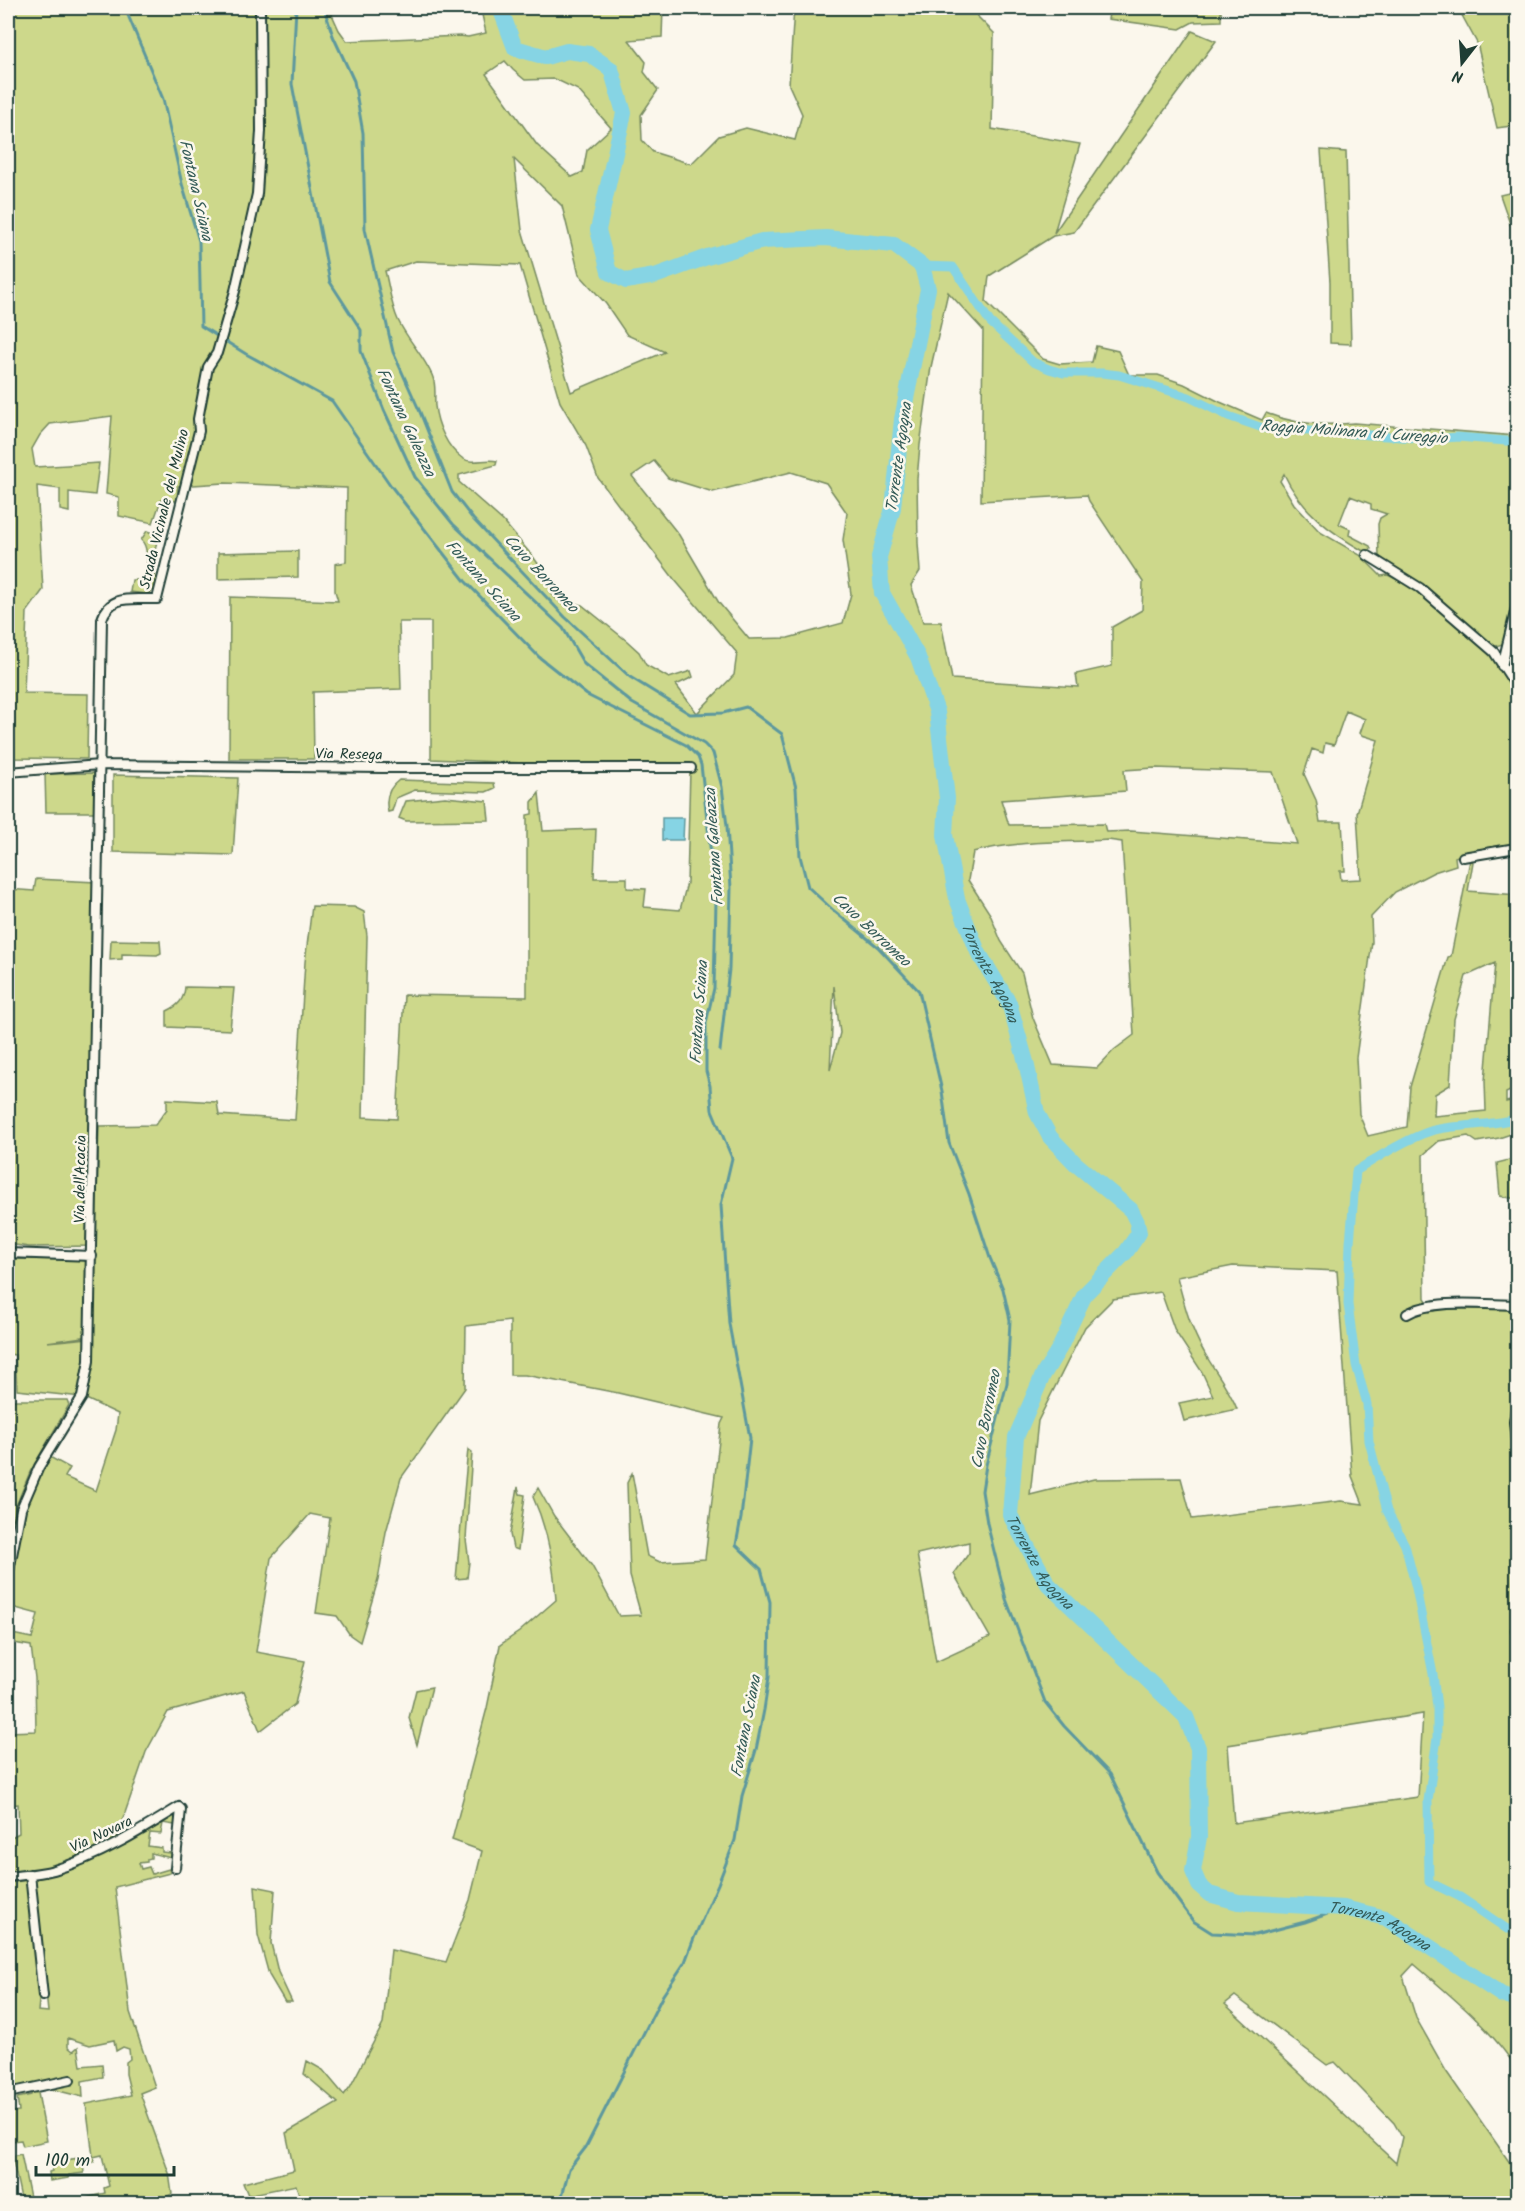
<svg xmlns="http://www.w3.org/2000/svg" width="1525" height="2211" font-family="Kalam,sans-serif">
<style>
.green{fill:#cdd88b;stroke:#768a60;stroke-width:1.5;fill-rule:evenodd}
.water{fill:#86d4e4;stroke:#5d989e;stroke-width:1.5}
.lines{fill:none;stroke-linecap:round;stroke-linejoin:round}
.stream{stroke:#5d989e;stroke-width:3}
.canal{stroke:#86d4e4;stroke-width:9}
.river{stroke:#86d4e4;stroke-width:16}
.minor-casing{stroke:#1f3d34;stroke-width:12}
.minor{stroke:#fbf7ec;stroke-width:8}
.labels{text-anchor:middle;stroke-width:5;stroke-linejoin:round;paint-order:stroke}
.street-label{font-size:15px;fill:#1f3d34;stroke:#fbf7ec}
.water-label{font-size:16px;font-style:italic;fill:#345b57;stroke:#fbf7ec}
</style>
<rect width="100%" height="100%" fill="#fbf7ec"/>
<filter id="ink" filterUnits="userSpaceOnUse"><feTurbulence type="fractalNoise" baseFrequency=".0167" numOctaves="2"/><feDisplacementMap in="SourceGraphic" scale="12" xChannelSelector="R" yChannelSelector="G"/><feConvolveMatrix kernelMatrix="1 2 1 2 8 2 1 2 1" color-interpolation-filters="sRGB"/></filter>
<g filter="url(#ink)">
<path class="green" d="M8,8H329L339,30L347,41L460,36L468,37L486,33L481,10L472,11L471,8H663L662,37L629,40L646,62L644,72L658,90L641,115L642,140L653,152L691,164L719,136L746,128L795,140L802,114L789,85L794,8H979L978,17L994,33L992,129L1080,144L1054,233L1192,31L1216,41L1074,232L1053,236L989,276L986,302L1043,359L1060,364L1092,362L1096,346L1118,351L1129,375H1158L1184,384L1220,402L1262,420L1266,413C1293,424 1325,426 1354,423L1517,436V587L1503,644L1492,647L1427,587L1386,562L1379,556L1378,524L1380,518L1387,514L1371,509V504L1350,496L1339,524L1350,529L1349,535L1370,546L1371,549L1365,552C1330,532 1301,511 1284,474L1280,481L1294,504L1320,532L1360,555L1381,576L1388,575L1419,591L1464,629L1490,654L1517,694V847C1495,845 1476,850 1455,857L1456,865L1434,872L1395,892L1371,917L1372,942L1356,1058L1359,1114L1368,1136L1407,1127L1410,1087L1448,957L1451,956L1470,860L1473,862L1468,891L1517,895V1101L1512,1090L1506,1093V1102L1510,1101L1517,1110V1132L1499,1138L1477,1142L1468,1136L1439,1141L1423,1155L1425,1298L1429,1304H1420L1410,1308L1414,1314L1443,1309H1517V1376L1512,1420L1518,1477V1626L1512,1630L1518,1643L1517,2069C1491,2028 1451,1996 1414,1964L1403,1976L1416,2018L1446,2071L1517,2173V2203L302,2204L296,2185L248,2195L243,2183L294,2170L286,2133L338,2103L304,2074L307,2061L323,2070L344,2095L350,2087L383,2024L391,1950L446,1962L470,1900L482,1851L452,1840L487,1708L500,1645L519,1632L556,1600C554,1564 548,1530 533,1497L538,1488L554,1516L592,1566L619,1616L641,1615L630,1576L627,1483L632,1473L647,1556L660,1562L705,1559L721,1424L724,1418L618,1393L525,1375H510V1321L466,1326L465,1388L401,1478L386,1532L378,1580L360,1642L350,1635L337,1616L316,1613L330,1518L310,1514L271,1558L256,1652L305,1661L295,1704L260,1731L244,1691L168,1712L146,1752L116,1839L53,1868L8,1873V1839L19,1833L18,1804L8,1805V1732L36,1731L35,1678L31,1646L8,1642V1614L16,1616L12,1634L32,1638L38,1614L8,1606V1593L24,1511L48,1456L70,1468L65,1477L96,1491L116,1430L118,1414L82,1397L17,1390L15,1355L8,1354V1259L92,1260L90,1336L47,1342L89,1338L92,1361L99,1126L155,1125L167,1109V1099L217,1102L219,1115L295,1120L305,962L312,906L354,907L364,912L367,936L363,1117L397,1119L404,995L527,997V815L532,814V802L539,793L543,831L596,829L594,878H627V888L646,889L644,907L680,910L687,883L690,770L431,759V622H399L401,689L313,692L314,759H229L230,597L338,601L335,591V564L346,562L347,488L224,483L178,486L177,501L161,500L153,523L119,516V497L106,494L112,416L50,424L40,435L32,449L35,467L99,463L95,495L69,492V512L60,510V489L37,486L43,590L27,612L24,693L88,694L87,759L12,758L8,747ZM505,61L513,70L525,80L555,79L578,90L611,128L587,150L583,172L572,177L537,145L486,74ZM514,159L562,206L579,274L606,304L627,335L665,352L571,392L522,230ZM416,261L520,265L560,402L586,446L598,478L674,579L737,653L734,675L697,713L676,685L693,677L691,671L669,678L646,665L639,652L627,641L582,605L560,601L553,596L544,572L534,558L503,521L459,482V475L496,465L497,461C486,458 472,465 462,458C447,448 437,424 435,406C434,395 437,386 432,375C423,355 407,339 398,320C391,305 389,286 385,271ZM948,292L983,330L981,501L1087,495L1089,501L1143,582L1142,610L1112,627V666L1076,674L1078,687L952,679L941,622H923L911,585L920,571L918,543L917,479L920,445L931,367ZM654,461L668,478L713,492L791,472L826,483L847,513L843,540L851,594L843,623L788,638L749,639L719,603L679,535L632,476ZM1346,711L1365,719L1360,733L1362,735L1378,740L1357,813L1361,879L1341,880L1340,871H1345L1342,822H1320L1316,800L1304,774L1312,749L1323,753L1325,743L1334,745ZM1155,768L1273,772L1297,844L1131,831L1106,832L1104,824L1009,825L1001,800L1126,791L1124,770ZM1108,840L1122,842L1134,1035L1114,1050L1097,1068L1053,1065L1033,1018L1022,973L1001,941L990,914L968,880L973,852C1017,840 1062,843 1108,840ZM1495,963L1485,1081L1486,1111L1434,1116L1435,1094L1450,1085L1454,1019L1466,976ZM834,986L840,1033L830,1070ZM1233,1266L1337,1271L1352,1476L1363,1504L1341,1501L1192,1519L1181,1478L1094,1479L1030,1495L1038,1421L1085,1327L1113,1299L1161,1292L1175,1331L1202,1372L1213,1396L1179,1403L1184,1421L1237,1409C1229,1388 1215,1372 1204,1352C1190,1328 1184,1303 1177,1277ZM969,1542V1553L954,1574L990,1637L936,1662L917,1554ZM1423,1714L1418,1797L1234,1823L1228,1745ZM1235,1996L1327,2065L1335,2062L1394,2123L1402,2137L1396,2163L1225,2004Z
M1110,8H1215L1221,9V21L1193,22L1180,29L1108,19Z
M1458,8H1517V119H1511V126L1497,128L1477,43Z
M1321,150L1346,152L1351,344L1330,343V282Z
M1517,191H1518L1517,244L1500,195Z
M147,531L158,535L151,572L157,578L151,592L146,594L130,592L132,580H146C146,568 150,548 141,540Z
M298,551V577L218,579V553Z
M94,773L95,812H46L45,774Z
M113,775L238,778L233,855L113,852Z
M399,780L494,783L495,788L486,792L415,790L396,798L392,811L388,812C385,799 388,788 399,780Z
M445,797L487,801L489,820L406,821L399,818L406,801Z
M36,879L96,882L87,1233L92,1246L29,1247L8,1244V889L34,891Z
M111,940L160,941L161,953L157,955L122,954V959L110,960Z
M185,987L234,988L230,1030L167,1027V1011C178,1006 184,1000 185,987Z
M1517,1158V1199L1500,1196L1497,1163Z
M13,1400H67L69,1405L30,1472L16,1506L8,1556V1443H10Z
M468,1449L472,1452L466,1539L469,1562L467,1578L456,1579Z
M518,1487L520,1494L525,1495L518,1550L513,1548L510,1534Z
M432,1687L417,1745L409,1718L416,1690Z
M171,1814L175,1815V1825L163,1823L161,1834L150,1833L148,1846L162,1848V1852L171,1853V1858L151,1853V1858L147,1859V1862L139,1863L141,1869L149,1867L152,1874L169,1869L170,1873L115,1887L130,2012L155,2087L140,2093L169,2173L172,2194L154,2203H67L105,2193L104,2188L109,2186L102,2155L93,2157L94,2162L83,2164L84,2173L69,2175L68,2178L50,2181L49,2172L52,2171L51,2162L93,2156L86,2104L131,2095L126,2074V2062L130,2059L129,2049L123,2047L116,2051L114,2040L90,2045L68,2038V2047L73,2051L78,2047L81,2066L102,2064L103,2077L82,2081L83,2097L47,2088L73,2084V2077L8,2089V1883L28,1880L40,1991L38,2011L48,2012L34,1877L53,1875L74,1865Z
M255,1886L275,1890L271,1943L278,1972L292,2002H285L269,1975L258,1935Z
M32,2092L38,2093L47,2141L23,2146L21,2140L12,2141L8,2113L19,2111L17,2098L31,2095Z
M21,2154L31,2202L22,2203L12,2156Z"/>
<path class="water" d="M662,818H684L683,840H662Z"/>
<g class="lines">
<path class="stream" d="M125,8L163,99L182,184L199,241L201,326L246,354L332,401L391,486L465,581L539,657L587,695L686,745L698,757L701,765L716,900L714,988L706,1023V1071L710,1086L712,1110L732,1158L721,1205L725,1266L729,1324L750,1438L741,1518L736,1545L761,1569L770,1602L769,1677L764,1710L756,1750L742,1796L735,1840L718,1884L694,1938L685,1962L663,1995L586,2147L569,2169L560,2204
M296,8L292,84L330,282L361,330V351L384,410L415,477L453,524L563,628L584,664L632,703L704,744L713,753L722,787L727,826L731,888L729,969L720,1051
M324,8L333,36L354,81L363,133L365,229L393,352L420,412L452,492L473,519L565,617L630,677L690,714L723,713L746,707L782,734L796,788L800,856L808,887L834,911L878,947L919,991L942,1091L949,1143L969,1194L990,1258L1003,1289L1010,1320L1007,1383L986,1465L982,1491L987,1523L1006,1599L1045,1702L1064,1726L1110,1774L1157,1872L1193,1921L1212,1933L1255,1935L1305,1922L1344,1908"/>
<path class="canal" d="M922,266L953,267L990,322L1033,362L1049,369L1063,373H1102L1119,375L1189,397L1228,416L1263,428L1432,439L1458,437L1518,442
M1518,1118C1492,1126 1465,1124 1439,1129C1415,1133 1376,1158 1356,1171L1350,1243L1348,1304L1356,1365L1367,1404L1369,1441L1387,1511L1405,1545L1416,1588L1433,1674L1437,1707V1738L1428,1801L1429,1882L1460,1897L1507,1929H1518"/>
<path class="river" id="s1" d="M500,8L515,48L546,57L567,51L589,54L611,69L624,113L598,230L609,272L626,281L655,276L707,257L762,241L826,238L894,245L922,266L928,289L902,419L893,508L879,557L882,593L918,657L937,712L947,798L945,835L957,899L978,952L1009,1003L1026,1062L1037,1113L1050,1137L1076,1164L1131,1210L1137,1222L1139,1233L1126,1252L1085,1294L1060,1347L1043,1375L1016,1437L1010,1515L1048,1584L1186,1717L1198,1748L1199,1837L1193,1871L1199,1885L1209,1894L1238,1902L1344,1908L1386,1918L1502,1995L1518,2000"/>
<defs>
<path id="minor" d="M1367,555L1420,588L1494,652L1518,689
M1502,666L1518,600
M8,772L100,765L382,768H691
M1463,857L1510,849H1518
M8,1253L92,1256
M1407,1314C1434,1298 1486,1305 1518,1305
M1518,1395L1514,1422L1518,1460
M8,1576L21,1509L39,1467L82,1397L89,1361L102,619C111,593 133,600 157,599L199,431L198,419L208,367L217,353L235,291L257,194L261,131L260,8
M1516,1630L1518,1629
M30,1874L43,1996
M8,1877C23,1875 39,1874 54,1870C98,1857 140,1831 179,1807L181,1809L175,1868
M8,2093L70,2080"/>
</defs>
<use href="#minor" class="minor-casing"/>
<use href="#minor" class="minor"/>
</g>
</g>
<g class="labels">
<g class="street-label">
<text transform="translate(164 509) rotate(-76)" y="5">Strada Vicinale del Mulino</text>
<text transform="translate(349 754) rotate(1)" y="5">Via Resega</text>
<text transform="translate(80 1179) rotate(-89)" y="5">Via dell'Acacia</text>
<text transform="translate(101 1834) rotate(-25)" y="5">Via Novara</text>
</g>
<g class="water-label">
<text transform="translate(197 190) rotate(77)" y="6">Fontana Sciana</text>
<text transform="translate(407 422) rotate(65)" y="6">Fontana Galeazza</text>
<text transform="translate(1354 431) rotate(4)" y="6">Roggia Molinara di Cureggio</text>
<text transform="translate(898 457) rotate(-82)" y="6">Torrente Agogna</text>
<text transform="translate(542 573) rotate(47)" y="6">Cavo Borromeo</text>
<text transform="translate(484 580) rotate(48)" y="6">Fontana Sciana</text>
<text transform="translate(713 847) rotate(-94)" y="6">Fontana Galeazza</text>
<text transform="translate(872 929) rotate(43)" y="6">Cavo Borromeo</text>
<text dy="6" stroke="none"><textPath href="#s1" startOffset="1418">Torrente Agogna</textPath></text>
<text transform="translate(698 1012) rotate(-86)" y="6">Fontana Sciana</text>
<text transform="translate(985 1419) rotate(-79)" y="6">Cavo Borromeo</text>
<text dy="6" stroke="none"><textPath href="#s1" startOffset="2103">Torrente Agogna</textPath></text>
<text transform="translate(745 1726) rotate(-79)" y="6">Fontana Sciana</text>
<text dy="6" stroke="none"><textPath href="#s1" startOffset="2679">Torrente Agogna</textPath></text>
</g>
</g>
<rect width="1525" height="2211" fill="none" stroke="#fbf7ec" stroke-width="30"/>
<rect x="15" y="15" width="1495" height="2181" fill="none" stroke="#1f3d34" stroke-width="2" filter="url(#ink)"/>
<g transform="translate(1462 63) rotate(197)" stroke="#fbf7ec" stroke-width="4.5" paint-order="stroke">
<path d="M0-4.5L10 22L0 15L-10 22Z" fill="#1f3d34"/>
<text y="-9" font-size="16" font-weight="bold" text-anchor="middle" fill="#1f3d34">N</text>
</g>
<path d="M36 2166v9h138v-9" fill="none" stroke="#1f3d34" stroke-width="3"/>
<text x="45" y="2166" font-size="18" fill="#1f3d34" stroke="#fbf7ec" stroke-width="4.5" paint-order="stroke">100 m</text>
</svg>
